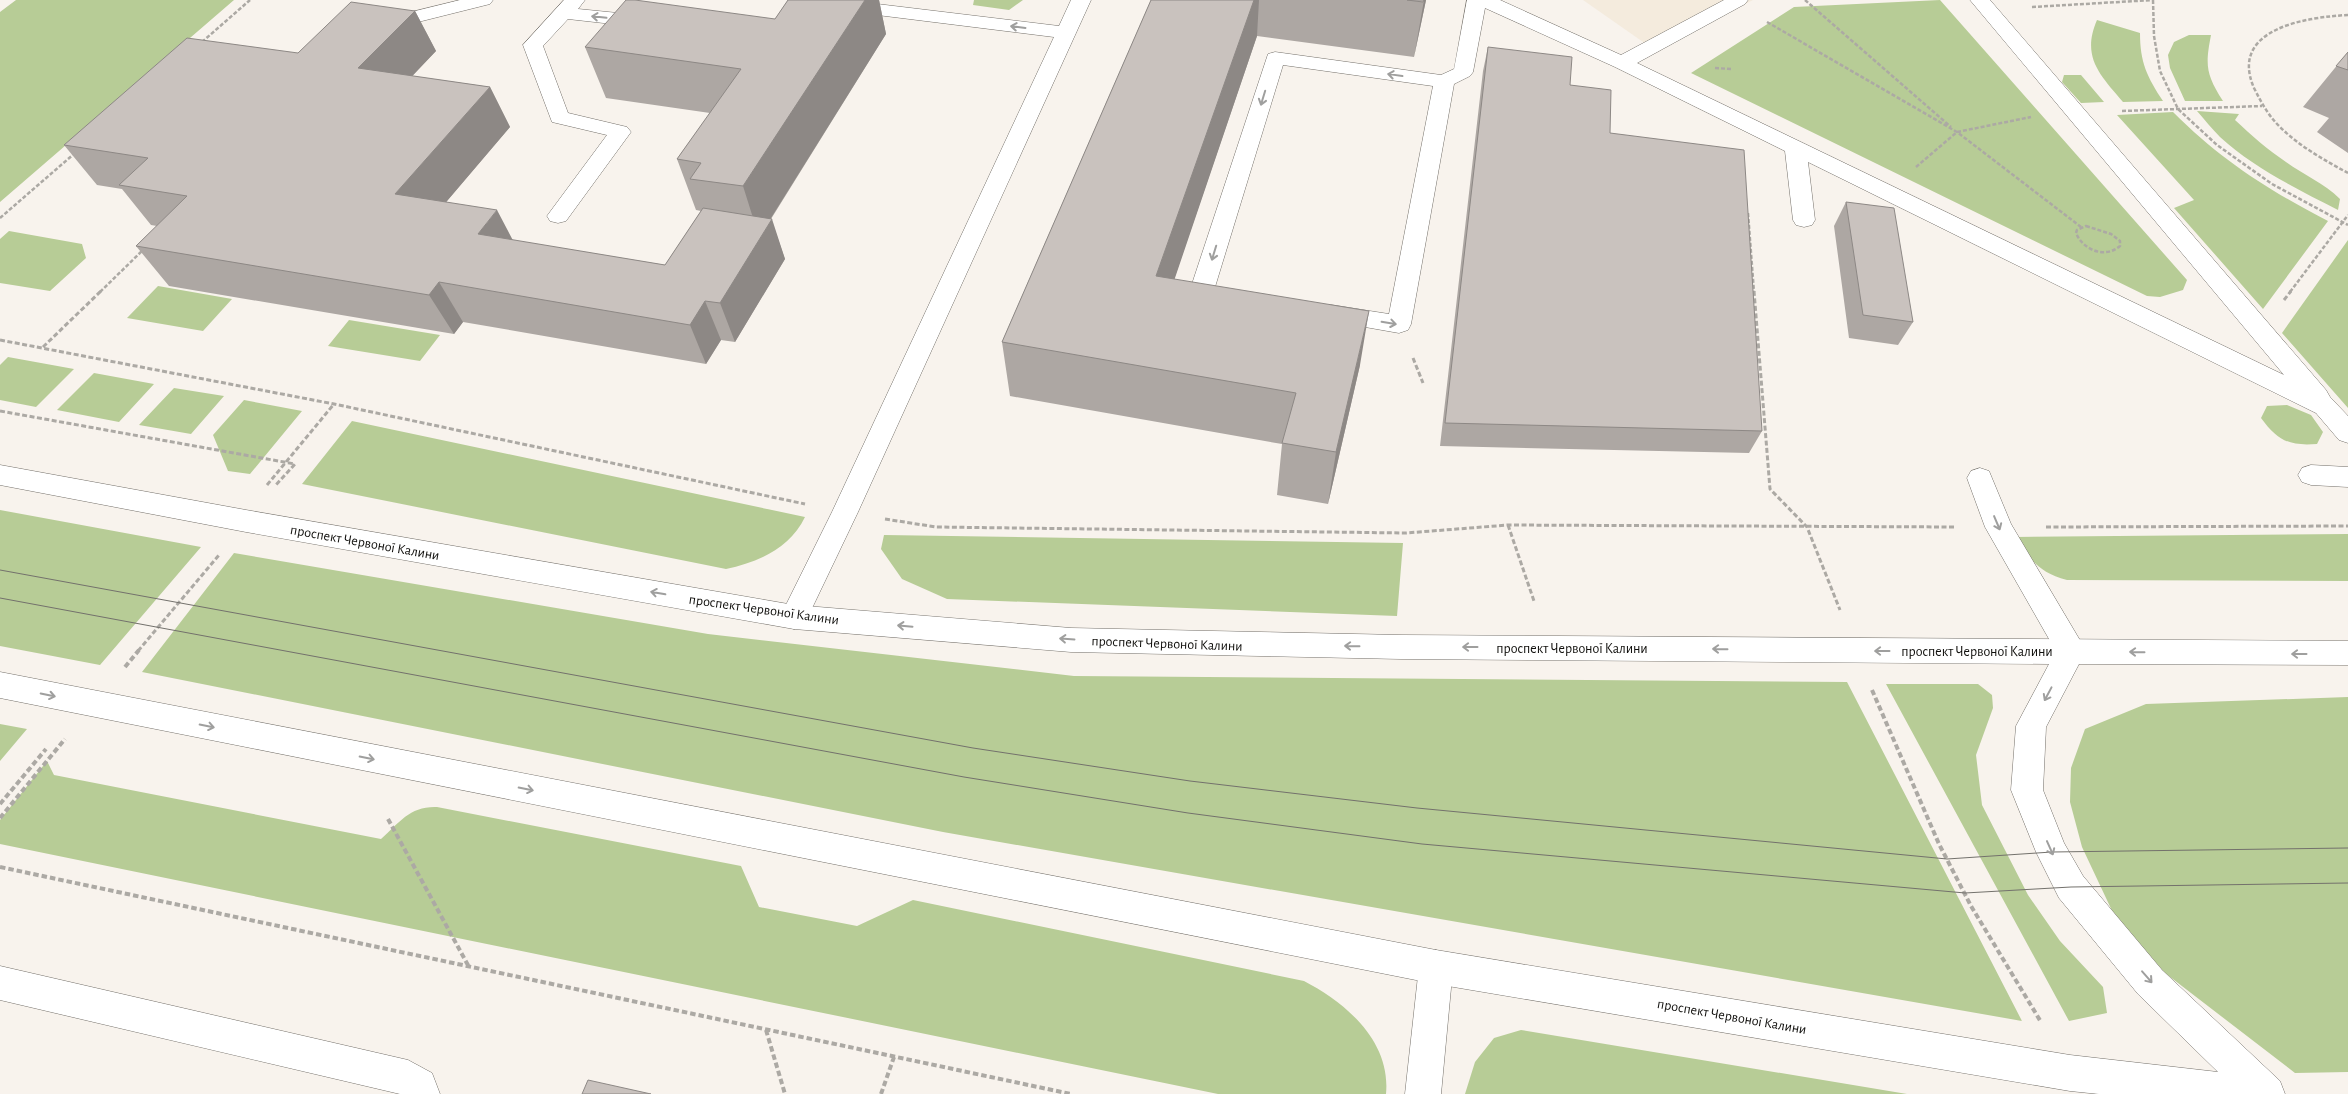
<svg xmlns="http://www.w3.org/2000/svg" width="2348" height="1094" font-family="'Alegreya Sans',sans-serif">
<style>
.built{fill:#f4ebdd}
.green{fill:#b7cc96}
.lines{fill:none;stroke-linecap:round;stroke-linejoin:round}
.minor-casing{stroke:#74706a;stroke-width:1}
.major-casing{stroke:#74706a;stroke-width:1}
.path-far2{stroke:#aca9a4;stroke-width:2.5;stroke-dasharray:4 2;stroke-linecap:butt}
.path-far1{stroke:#aca9a4;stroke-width:3;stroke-dasharray:5 2.5;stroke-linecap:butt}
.path{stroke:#aca9a4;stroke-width:4;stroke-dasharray:5.5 3;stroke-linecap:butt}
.minor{fill:#fff;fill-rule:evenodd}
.major{fill:#fff;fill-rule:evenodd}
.tram{stroke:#73716c;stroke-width:1}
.wall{fill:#ada7a3}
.shaded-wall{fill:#8d8885}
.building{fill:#c9c2be;stroke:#8d8885}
.oneway{stroke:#9f9f9e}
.labels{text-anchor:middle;stroke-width:4;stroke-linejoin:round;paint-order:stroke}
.street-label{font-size:14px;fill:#100f0c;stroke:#fff}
</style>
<rect width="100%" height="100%" fill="#f8f3ed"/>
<path class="built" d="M1583,0H1753L1656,51Z"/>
<path class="green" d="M16,0H234L0,202V12Z
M974,0H1023L1009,10L973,5Z
M1940,0L2187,280L2183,290L2160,297L2147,296L1691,73L1794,7Z
M2097,20L2140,33C2140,62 2147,77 2163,101L2123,102C2100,75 2081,57 2097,20Z
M2189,35H2211C2205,66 2206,74 2223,101H2185L2170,68L2168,55L2174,42Z
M2064,75H2081L2104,102L2081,103L2062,82Z
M2197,111L2239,114L2235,120C2251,135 2268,150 2286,162C2304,175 2324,183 2340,199L2338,210C2297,189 2254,168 2220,137C2212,129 2205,120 2197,111Z
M2173,112C2221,160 2268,190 2328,221L2263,309L2174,208L2194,200L2117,115Z
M9,231L82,244L86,258L50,291L0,283V239Z
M2348,240V408L2282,333Z
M158,286L232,299L203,331L127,318Z
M349,320L440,335L420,361L328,346Z
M8,357L74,369L36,407L0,400V365Z
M94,373L154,384L119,422L57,410Z
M174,388L224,396L191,434L139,425Z
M244,400L302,411L250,474L228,471L213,435Z
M2287,405L2311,415L2323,432L2317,444C2289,446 2278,441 2261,418L2267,406Z
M352,421L805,517C790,548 759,562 726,569L302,484Z
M0,510L201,547L100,665L0,646Z
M2348,534V581L2067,580C2038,572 2031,560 2015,537Z
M884,535L1403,543L1397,616L947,599L902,579L881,549Z
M234,553L708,634L1074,676L1847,682L2022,1021L943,832L142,672Z
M1886,684H1978L1992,695L1993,708L1976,755L1982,805L2028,895L2060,941L2103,987L2107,1013L2069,1021Z
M2348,697V1072L2295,1073L2165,973L2114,915L2082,847L2070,802L2071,768L2085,729L2146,704Z
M0,724L27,729L0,761Z
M47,761L54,775L381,839C400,822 410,806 437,807L741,866L759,907L857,926L913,900L1304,981C1346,1003 1391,1041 1386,1094H1218L0,844V820Z
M1521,1030L1907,1094H1465L1475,1062L1494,1038Z"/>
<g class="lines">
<defs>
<path id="minor" d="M460,0H493L490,4L382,31L375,29L372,25L375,21Z
M564,0H585L578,9L648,16L655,18L658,22L655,26L648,28L568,19L543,46L568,113L627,127L631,132L566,221L558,223L550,221L547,216L607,135L552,122L523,45Z
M844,0L1059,26L1071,0H1091L858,512L804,625L794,629L784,625L780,617L832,512L1054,37L837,10L834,6L837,2Z
M1467,0H1500L1621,55L1724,0H1748L1745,4L1637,63L2284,375L1970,0H1990L2326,390L2330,397L2348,416V443L2339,440L2316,413L1808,162L1815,220L1812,225L1804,227L1796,225L1793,220L1785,151L1615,67L1485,8L1473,72L1470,76L1454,84L1411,324L1408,330L1399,333L1331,321L1323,319L1319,313L1323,307L1331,305L1389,314L1433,86L1283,65L1215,287L1237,291L1241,297L1237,303L1229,305L1193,299L1189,293L1268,54L1275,52L1441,75L1454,69Z
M2311,465L2348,467V487L2311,485L2302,482L2298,475L2302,468Z
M1980,468L1989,471L2011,524L2081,642L2086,651L2081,660L2071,663L2061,660L1985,527L1967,478L1971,471Z
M1436,950L1448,955L1453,967L1441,1094H1405L1419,967L1424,955Z
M0,966L408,1060L432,1073L440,1094H400L0,1000Z"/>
<path id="major" d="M0,465L246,510L794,605L1071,628L1401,635L2348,641V665L2079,664L2046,727L2043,790L2064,843L2083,876L2162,970L2280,1081L2285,1094H2099L2070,1091L1436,984L0,698V672L1436,950L2070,1055L2218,1072L2138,994L2059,898L2036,852L2011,790L2016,726L2049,664L1401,659L1071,652L794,629L246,532L0,485Z"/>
</defs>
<use href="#minor" class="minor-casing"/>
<use href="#major" class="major-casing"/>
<path class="path-far2" d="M1805,0L1951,127
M2153,0L2154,36L2160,71L2178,109L2217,145L2272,184L2348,225
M2032,7L2153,0
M2348,15C2308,17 2228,28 2254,88C2261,102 2268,115 2279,126C2299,146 2324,160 2348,173
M1767,22L1957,132L2081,227
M202,42L250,0
M1715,68L1731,69
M2122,111L2262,106
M1916,167L1957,132L2031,117
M1748,213L1754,292
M0,218L75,153
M2086,226L2111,234L2120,241V246C2105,259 2083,250 2076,233L2077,230Z
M100,292L144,249
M2290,292L2348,215"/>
<path class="path-far1" d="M1754,291L1770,489L1807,527L1840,610
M2284,300L2291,291
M0,340L334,404L805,504
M43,347L101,291
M1413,358L1423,383
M0,411L295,464L275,486
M267,485L334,404
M885,519L936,527L1406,533L1508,525L1956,527
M1508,525L1534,601
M2046,527L2348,526
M138,651L219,555"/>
<path class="path" d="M125,667L139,650
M1872,690L1939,844L1971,906L2041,1022
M0,804L46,749
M0,818L65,739
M388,819L469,967
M0,867L1071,1094
M766,1030L785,1094
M881,1094L894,1057"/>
<use href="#minor" class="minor"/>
<use href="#major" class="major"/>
<path class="tram" d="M0,570L973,748L1190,781L1417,808L1947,859L2052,852L2348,848
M0,598L964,777L1188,813L1422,844L1965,893L2071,887L2348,883"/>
</g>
<path class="wall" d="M788,0H879L886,34L771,219L785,259L735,342L721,340L706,364L463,322L454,334L169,286L136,246L157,226L151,225L122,189L97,185L64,145L415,11L436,51L412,76L490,87L510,127L446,202L512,240L665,265L701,211L696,210L677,159L710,113L606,98L585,47L775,19Z
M1151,0H1426L1414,57L1257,36L1174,279L1360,365L1328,504L1277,495L1282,444L1010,396L1002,342Z
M1488,47L1570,85L1610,133L1762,431L1749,453L1440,446L1483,71Z
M2348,52V153L2317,132L2329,118L2303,107Z
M1846,202L1913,322L1898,345L1849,338L1834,226Z"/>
<path class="shaded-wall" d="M865,0H879L886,34L759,237L743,186Z
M1254,0H1259L1257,36L1157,331L1156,276Z
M1424,0H1426L1414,57Z
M415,11L436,51L381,109L358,68Z
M490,87L510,127L419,234L395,194Z
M497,210L518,250L478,234Z
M772,219L785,259L735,342L720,303Z
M439,282L463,322L454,334L429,295Z
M705,301L721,340L706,364L690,325Z
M1369,311L1360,365L1328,504L1336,452Z"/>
<path class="building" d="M626,0H635L775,19L788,0H865L743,186L690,179L701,163L677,159L741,69L585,47Z
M1151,0H1254L1156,276L1369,311L1336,452L1282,443L1296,393L1002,342Z
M1407,0H1424L1423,2Z
M351,2L415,11L358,68L490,87L395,194L497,210L478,234L665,265L703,208L772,219L720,303L705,301L690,325L439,282L429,295L136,246L187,196L119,185L148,158L64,145L187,38L298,53Z
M1488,47L1572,57L1570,85L1611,90L1610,133L1744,150L1762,431L1445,423Z
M2348,52V70L2336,66Z
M1846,202L1894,208L1913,322L1863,315Z
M588,1080L651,1094H582Z"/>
<defs><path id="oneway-shaft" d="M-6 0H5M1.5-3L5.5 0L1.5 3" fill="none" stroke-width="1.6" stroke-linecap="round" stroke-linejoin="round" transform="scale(1.25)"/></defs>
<g class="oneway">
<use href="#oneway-shaft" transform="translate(599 17) rotate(-174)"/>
<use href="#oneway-shaft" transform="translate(1018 27) rotate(-173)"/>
<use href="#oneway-shaft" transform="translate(1395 75) rotate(-172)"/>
<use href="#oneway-shaft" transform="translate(1263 98) rotate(107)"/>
<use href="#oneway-shaft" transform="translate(1214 253) rotate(107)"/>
<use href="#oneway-shaft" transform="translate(1389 323) rotate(9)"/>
<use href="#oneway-shaft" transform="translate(1997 523) rotate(67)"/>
<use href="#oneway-shaft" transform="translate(658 593) rotate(-170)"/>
<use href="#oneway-shaft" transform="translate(905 626) rotate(-175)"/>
<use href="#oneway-shaft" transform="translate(1067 639) rotate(-176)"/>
<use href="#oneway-shaft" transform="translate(1352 646) rotate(-179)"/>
<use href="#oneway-shaft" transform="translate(1470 647) rotate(-180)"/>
<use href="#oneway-shaft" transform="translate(1720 649) rotate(-179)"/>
<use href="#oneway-shaft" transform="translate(1882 651) rotate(-180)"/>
<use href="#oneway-shaft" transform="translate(2137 652) rotate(-179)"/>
<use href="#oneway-shaft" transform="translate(2299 654) rotate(-180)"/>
<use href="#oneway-shaft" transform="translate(2048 694) rotate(118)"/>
<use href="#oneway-shaft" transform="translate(48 695) rotate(12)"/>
<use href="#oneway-shaft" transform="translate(207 726) rotate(11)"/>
<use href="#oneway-shaft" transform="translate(367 758) rotate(11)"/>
<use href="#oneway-shaft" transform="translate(526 789) rotate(11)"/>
<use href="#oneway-shaft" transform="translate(2050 848) rotate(66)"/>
<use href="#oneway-shaft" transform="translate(2147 977) rotate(49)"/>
</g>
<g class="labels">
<g class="street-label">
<text transform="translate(365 542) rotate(10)" y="5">проспект Червоної Калини</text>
<text transform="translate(764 609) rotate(8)" y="5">проспект Червоної Калини</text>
<text transform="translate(1167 643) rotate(2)" y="5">проспект Червоної Калини</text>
<text x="1572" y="653">проспект Червоної Калини</text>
<text x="1977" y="656">проспект Червоної Калини</text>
<text transform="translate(1732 1016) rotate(10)" y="5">проспект Червоної Калини</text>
</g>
</g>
</svg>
